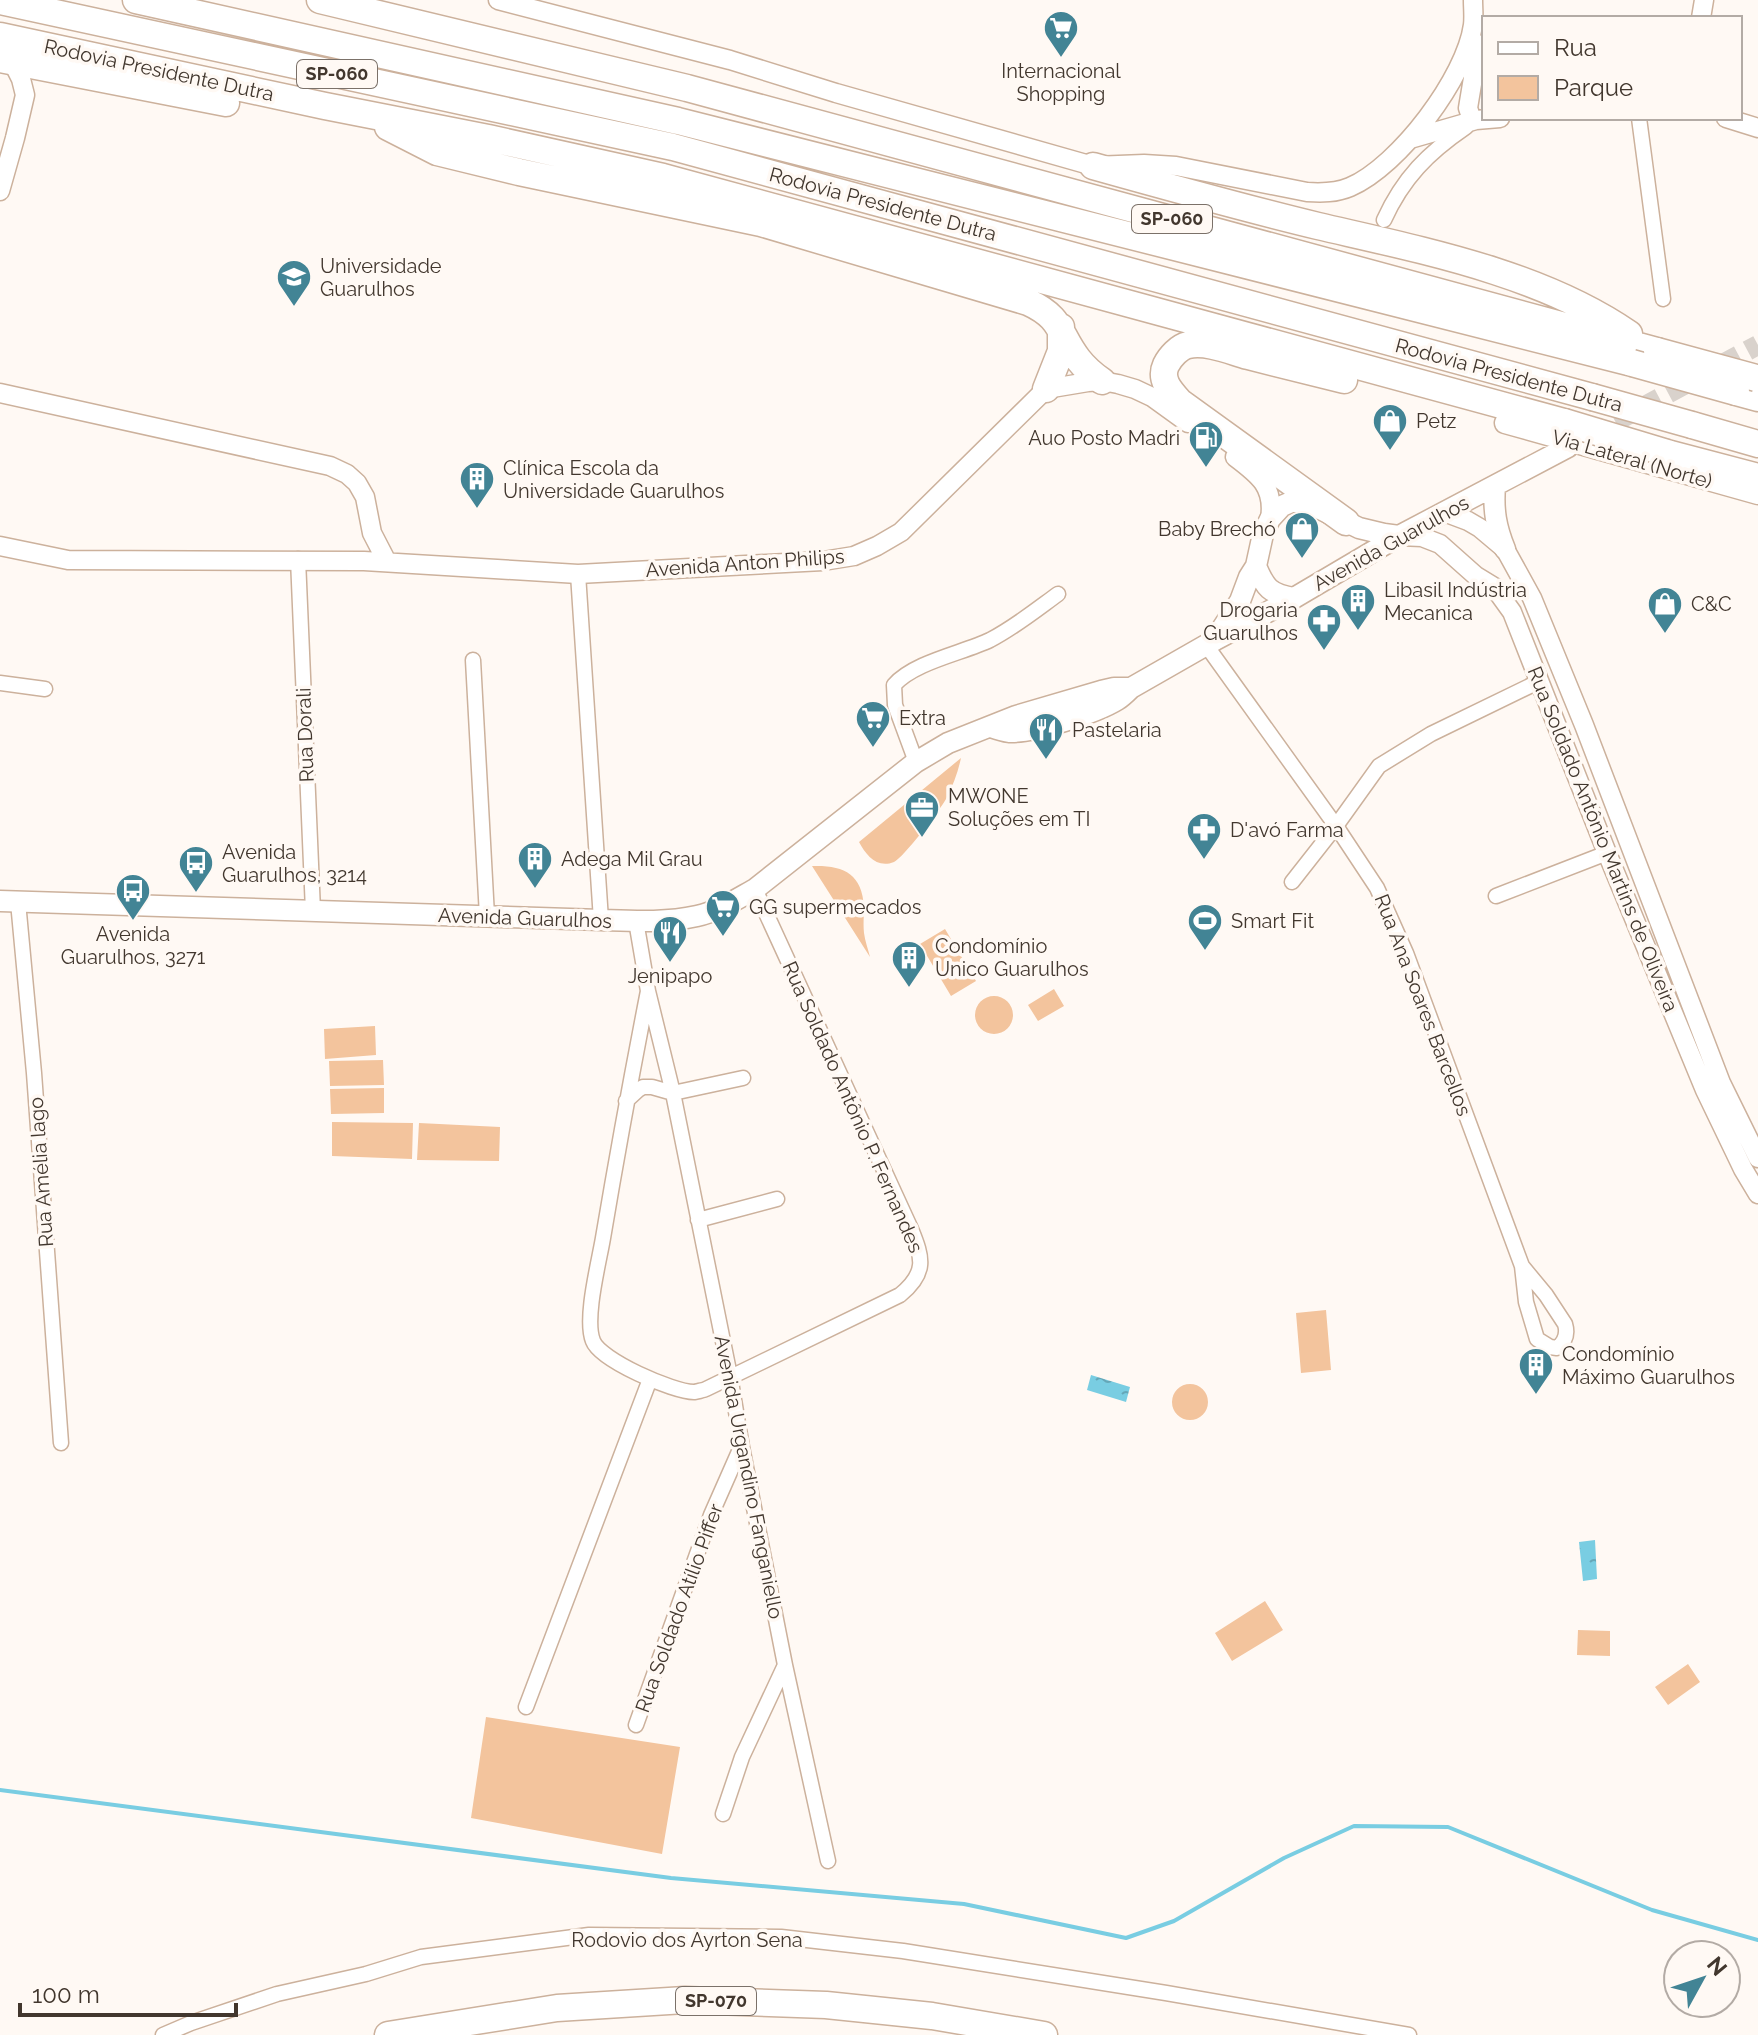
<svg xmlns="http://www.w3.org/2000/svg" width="1758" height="2035" font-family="Raleway,sans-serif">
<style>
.green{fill:#f3c49d}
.water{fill:url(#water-ripples)}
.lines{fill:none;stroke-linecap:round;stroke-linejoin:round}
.stream{stroke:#79cde2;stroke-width:4}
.secondary-tunnel{stroke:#d9d2cc;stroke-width:20;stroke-dasharray:20 10;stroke-linecap:butt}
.minor-casing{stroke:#ccb19c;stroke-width:17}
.tertiary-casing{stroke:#ccb19c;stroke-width:21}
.secondary-casing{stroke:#ccb19c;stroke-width:23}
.motorway-casing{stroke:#ccb19c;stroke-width:29}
.minor{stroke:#fff;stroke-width:14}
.tertiary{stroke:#fff;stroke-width:18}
.secondary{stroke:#fff;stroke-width:20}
.motorway{stroke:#fff;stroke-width:26}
.motorway-bridge-casing{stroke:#ccb19c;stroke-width:29;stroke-linecap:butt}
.motorway-bridge{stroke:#fff;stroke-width:26}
.labels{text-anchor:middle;stroke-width:7;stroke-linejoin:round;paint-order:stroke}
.shield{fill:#fff9f4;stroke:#7b7169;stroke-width:2}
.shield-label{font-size:18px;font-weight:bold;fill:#42372e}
.street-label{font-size:20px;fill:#42372e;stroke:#fff9f4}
.poi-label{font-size:20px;fill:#42372e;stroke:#fff9f4;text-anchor:start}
</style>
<defs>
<pattern id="water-ripples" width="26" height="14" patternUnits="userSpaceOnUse" patternTransform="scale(2)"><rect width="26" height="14" fill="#79cde2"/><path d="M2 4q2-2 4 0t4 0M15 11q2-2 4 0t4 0" fill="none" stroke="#65a7b8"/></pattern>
</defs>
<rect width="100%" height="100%" fill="#fff9f4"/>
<path class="green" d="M961,758C958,772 953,786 946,799C940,810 903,858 894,862C877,869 866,855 859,842Z
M812,866C843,865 862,873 864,907C864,916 863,924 864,933C865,941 868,949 870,957Z
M945,929L976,981L951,996L920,944Z
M1054,989L1064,1006L1038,1021L1028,1005Z
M975 1015a19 19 0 1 1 38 0a19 19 0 1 1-38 0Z
M375,1026L376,1055L325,1059L324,1029Z
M383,1060L384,1085L330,1086L329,1061Z
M384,1088V1113L331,1114L330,1089Z
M332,1122L413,1123L412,1159L332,1156Z
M419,1123L500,1127L499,1161L417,1160Z
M1326,1310L1331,1370L1301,1373L1296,1313Z
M1172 1402a18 18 0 1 1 36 0a18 18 0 1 1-36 0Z
M1265,1601L1283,1630L1232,1661L1215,1633Z
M1578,1630L1610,1631V1656L1577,1655Z
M1688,1664L1700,1682L1668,1705L1655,1687Z
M486,1717L680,1747L662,1854L471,1818Z"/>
<path class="water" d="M1091,1375L1130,1387L1126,1402L1087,1390Z
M1595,1540L1597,1579L1583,1581L1579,1542Z"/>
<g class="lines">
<path class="stream" d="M0,1790L671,1878L964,1904L1126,1938L1174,1921L1284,1858L1354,1826L1448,1827L1652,1910L1758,1940"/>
<path class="secondary-tunnel" d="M1589,436L1758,345"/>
<defs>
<path id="minor" d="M1639,118L1663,299
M1384,220C1403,178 1428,153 1466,127
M298,559L313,911
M578,574L601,920
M1206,645L1336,826L1377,888L1406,953L1522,1266L1526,1302L1537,1339L1550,1347L1557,1348C1565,1342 1568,1334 1565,1324L1546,1295L1522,1266
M473,660L487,916
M0,683L45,689
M916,762L895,705L894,685C914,662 963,653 990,640C1015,627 1036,610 1058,594
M1292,882L1336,826L1379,766L1431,734L1538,682
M1496,896L1607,853
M18,902L34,1073L61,1443
M636,921L648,991L673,1093L730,1376L742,1447L785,1665L828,1861
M648,991C632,1073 617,1155 603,1238C599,1262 584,1319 593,1341C600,1360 673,1392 694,1392C695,1392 704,1390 706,1389L900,1295C927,1273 923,1258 911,1229L755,889
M626,1101L638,1090L643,1087H652L673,1093L743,1078
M698,1220L777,1199
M526,1707L650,1379
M636,1725L711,1515L741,1447
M723,1814L742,1757L785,1665
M163,2035L191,2023L277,1994L366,1974L421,1957L589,1935L781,1937L903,1951L1166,1993L1409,2035"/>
<path id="tertiary" d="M498,0L730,60L836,93L1093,166L1144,164L1176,166L1307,192C1322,193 1336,193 1350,187C1399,166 1466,77 1473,25C1474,17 1473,8 1473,0
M1701,18L1704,0
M1473,40V78L1468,108L1471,117L1476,120
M1726,118L1758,128
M1410,139L1476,120L1500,118
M0,191L15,138L25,95L21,79L12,61
M0,393L330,466L347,474L357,483L365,497L372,533L387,562
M1235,457C1259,475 1275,487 1270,519
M1444,512L1468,521L1480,528L1505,549L1532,598L1584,725L1721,1083L1758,1158
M1399,536L1422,537L1440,544L1476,576L1494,587L1512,612L1607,853L1705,1090L1743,1169L1758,1194
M0,546L68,560L364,561L578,574L823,561L854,556L877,546L901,532L1046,389L1088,382L1102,381L1118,384L1135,389L1152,397L1188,423"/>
<path id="secondary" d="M1505,423L1758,494
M1495,486C1493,510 1496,527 1505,549
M1256,566C1265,588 1270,594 1294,598
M1217,636L1240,601L1249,577L1256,566L1263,534L1270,519L1282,506L1291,502H1301L1314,506L1359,528L1384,534L1399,536
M991,727C997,729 1003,731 1009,732C1033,733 1096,713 1117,700C1122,697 1127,692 1131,688L1215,640L1294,598L1399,536L1568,447
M0,901L601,920C633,921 665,923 697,916C717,912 737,899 755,889L916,762L948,743L1016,716L1101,691L1114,688H1131"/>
<path id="motorway" d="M136,0L678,121L1632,363
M320,0L687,88L1657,351
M0,1L673,147L1592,397
M0,36L325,106L488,138L663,177L1564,422
M0,59L226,103
M388,127L437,152L519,172L761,223L1028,302C1063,318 1058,333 1078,359C1085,368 1093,375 1102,381
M1093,166C1168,187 1243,208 1318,226C1421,250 1541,273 1629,334
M1344,380C1312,372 1280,364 1248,356C1230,351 1207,341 1188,345C1179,347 1170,357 1166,365C1159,380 1171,392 1180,402L1346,522
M1046,389L1061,351V327
M1736,392L1758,398
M1692,425L1758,444
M1667,453L1758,477
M388,2035L557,2008L685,2000L826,2005L932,2016L1044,2035"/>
</defs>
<use href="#minor" class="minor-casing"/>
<use href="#tertiary" class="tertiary-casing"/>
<use href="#secondary" class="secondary-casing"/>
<use href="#motorway" class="motorway-casing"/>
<use href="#minor" class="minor"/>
<use href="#tertiary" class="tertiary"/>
<use href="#secondary" class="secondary"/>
<use href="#motorway" class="motorway"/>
<defs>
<path id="motorway-bridge" d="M1657,351L1756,378
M1632,363L1736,392
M1592,397L1692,425
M1564,422L1667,453"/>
</defs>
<use href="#motorway-bridge" class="motorway-bridge-casing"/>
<use href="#motorway-bridge" class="motorway-bridge"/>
</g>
<defs>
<symbol id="supermarket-pin" viewBox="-11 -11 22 30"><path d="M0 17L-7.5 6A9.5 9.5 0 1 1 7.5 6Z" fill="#428495" stroke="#fff9f4"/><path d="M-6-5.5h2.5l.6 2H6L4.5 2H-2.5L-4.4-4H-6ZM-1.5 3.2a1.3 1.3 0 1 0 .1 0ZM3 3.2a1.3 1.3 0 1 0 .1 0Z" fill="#fff"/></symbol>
<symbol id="university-pin" viewBox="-11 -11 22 30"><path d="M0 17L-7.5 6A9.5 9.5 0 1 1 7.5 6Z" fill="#428495" stroke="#fff9f4"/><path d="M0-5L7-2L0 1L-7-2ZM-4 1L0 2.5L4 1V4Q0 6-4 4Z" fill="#fff"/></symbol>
<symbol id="shop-pin" viewBox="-11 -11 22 30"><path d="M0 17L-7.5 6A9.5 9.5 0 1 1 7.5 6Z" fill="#428495" stroke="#fff9f4"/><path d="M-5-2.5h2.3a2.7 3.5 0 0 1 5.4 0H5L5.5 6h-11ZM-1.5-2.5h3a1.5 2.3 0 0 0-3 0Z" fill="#fff"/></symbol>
<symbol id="fuel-pin" viewBox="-11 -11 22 30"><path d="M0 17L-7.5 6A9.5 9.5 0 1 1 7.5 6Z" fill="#428495" stroke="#fff9f4"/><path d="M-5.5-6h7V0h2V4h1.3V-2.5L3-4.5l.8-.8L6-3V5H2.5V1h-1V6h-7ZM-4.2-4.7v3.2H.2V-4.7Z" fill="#fff"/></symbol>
<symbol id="building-pin" viewBox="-11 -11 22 30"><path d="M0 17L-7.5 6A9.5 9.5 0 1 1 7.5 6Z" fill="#428495" stroke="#fff9f4"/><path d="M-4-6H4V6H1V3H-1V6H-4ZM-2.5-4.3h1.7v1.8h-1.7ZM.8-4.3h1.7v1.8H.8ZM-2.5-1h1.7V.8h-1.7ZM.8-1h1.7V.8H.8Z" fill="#fff"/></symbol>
<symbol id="pharmacy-pin" viewBox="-11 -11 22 30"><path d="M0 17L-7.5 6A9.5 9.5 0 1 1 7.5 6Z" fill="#428495" stroke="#fff9f4"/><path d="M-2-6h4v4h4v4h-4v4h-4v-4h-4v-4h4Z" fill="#fff"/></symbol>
<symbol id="restaurant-pin" viewBox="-11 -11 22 30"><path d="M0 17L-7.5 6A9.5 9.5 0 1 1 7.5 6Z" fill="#428495" stroke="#fff9f4"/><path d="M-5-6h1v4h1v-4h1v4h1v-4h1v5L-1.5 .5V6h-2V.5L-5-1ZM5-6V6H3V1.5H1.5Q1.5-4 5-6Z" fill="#fff"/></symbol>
<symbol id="office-pin" viewBox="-11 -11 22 30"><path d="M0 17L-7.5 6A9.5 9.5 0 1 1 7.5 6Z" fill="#428495" stroke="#fff9f4"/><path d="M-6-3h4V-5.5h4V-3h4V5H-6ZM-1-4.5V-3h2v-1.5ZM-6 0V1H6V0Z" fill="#fff"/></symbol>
<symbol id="bus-pin" viewBox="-11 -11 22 30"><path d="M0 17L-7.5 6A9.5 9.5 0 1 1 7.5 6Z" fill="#428495" stroke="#fff9f4"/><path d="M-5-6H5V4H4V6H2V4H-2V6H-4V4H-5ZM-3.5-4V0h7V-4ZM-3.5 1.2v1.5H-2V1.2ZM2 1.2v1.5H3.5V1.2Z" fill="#fff"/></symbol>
<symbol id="stadium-pin" viewBox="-11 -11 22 30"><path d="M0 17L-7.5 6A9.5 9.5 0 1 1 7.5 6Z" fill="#428495" stroke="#fff9f4"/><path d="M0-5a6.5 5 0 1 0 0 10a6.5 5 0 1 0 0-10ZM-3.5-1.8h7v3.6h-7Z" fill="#fff"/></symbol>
</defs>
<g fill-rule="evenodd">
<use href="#supermarket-pin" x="1041" y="8" width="40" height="54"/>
<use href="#university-pin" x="274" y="257" width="40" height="54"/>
<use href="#shop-pin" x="1370" y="401" width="40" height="54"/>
<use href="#fuel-pin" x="1186" y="418" width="40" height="54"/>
<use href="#building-pin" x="457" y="459" width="40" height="54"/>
<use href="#shop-pin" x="1282" y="509" width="40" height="54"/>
<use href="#building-pin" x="1338" y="581" width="40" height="54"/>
<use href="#shop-pin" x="1645" y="584" width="40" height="54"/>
<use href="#pharmacy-pin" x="1304" y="601" width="40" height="54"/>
<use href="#supermarket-pin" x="853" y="698" width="40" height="54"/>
<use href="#restaurant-pin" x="1026" y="710" width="40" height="54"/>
<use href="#office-pin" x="902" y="788" width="40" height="54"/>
<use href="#pharmacy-pin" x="1184" y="810" width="40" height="54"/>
<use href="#building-pin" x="515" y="839" width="40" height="54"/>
<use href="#bus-pin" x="176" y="843" width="40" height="54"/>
<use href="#bus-pin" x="113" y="871" width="40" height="54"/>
<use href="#supermarket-pin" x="703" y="887" width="40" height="54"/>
<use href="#stadium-pin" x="1185" y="901" width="40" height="54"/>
<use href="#restaurant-pin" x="650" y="913" width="40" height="54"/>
<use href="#building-pin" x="889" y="938" width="40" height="54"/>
<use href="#building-pin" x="1516" y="1345" width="40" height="54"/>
</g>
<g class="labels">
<g class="shield">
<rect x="297" y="60" width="80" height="28" rx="6"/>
<rect x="1132" y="205" width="80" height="28" rx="6"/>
<rect x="676" y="1987" width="80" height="28" rx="6"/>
</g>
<g class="shield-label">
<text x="337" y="80">SP-060</text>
<text x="1172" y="225">SP-060</text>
<text x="716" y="2007">SP-070</text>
</g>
<g class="street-label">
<text transform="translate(159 70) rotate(12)" y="7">Rodovia Presidente Dutra</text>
<text transform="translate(883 204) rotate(15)" y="7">Rodovia Presidente Dutra</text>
<text transform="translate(1509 375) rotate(15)" y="7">Rodovia Presidente Dutra</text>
<text transform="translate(1632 459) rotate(16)" y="7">Via Lateral (Norte)</text>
<text transform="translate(1391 543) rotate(-29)" y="7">Avenida Guarulhos</text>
<text transform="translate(745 563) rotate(-4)" y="7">Avenida Anton Philips</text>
<text transform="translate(305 735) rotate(-92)" y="7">Rua Dorali</text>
<text transform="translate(1603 839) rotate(68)" y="7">Rua Soldado Antônio Martins de Oliveira</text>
<text transform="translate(525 918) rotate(2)" y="7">Avenida Guarulhos</text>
<text transform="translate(1423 1005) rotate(69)" y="7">Rua Ana Soares Barcellos</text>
<text transform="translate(853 1107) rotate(66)" y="7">Rua Soldado Antônio P. Fernandes</text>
<text transform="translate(41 1172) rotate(-94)" y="7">Rua Amélia lago</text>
<text transform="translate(749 1477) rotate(79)" y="7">Avenida Urgandino Fanganiello</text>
<text transform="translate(679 1608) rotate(-70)" y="7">Rua Soldado Atílio Piffer</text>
<text x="687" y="1947">Rodovio dos Ayrton Sena</text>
</g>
<g class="poi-label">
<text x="1061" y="78" text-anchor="middle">Internacional<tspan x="1061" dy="23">Shopping</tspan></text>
<text x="320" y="273">Universidade<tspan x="320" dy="23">Guarulhos</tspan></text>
<text x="1416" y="428">Petz</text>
<text x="1180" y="445" text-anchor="end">Auo Posto Madri</text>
<text x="503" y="475">Clínica Escola da<tspan x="503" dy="23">Universidade Guarulhos</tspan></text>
<text x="1276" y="536" text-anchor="end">Baby Brechó</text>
<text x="1384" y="597">Libasil Indústria<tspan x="1384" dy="23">Mecanica</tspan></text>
<text x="1691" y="611">C&amp;C</text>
<text x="1298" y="617" text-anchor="end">Drogaria<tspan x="1298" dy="23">Guarulhos</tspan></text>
<text x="899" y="725">Extra</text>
<text x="1072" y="737">Pastelaria</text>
<text x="948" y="803">MWONE<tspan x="948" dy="23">Soluções em TI</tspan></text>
<text x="1230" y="837">D'avó Farma</text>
<text x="222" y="859">Avenida<tspan x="222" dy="23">Guarulhos, 3214</tspan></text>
<text x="561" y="866">Adega Mil Grau</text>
<text x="749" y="914">GG supermecados</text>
<text x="1231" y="928">Smart Fit</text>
<text x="133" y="941" text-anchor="middle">Avenida<tspan x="133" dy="23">Guarulhos, 3271</tspan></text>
<text x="935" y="953">Condomínio<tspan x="935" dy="23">Unico Guarulhos</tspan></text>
<text x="670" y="983" text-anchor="middle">Jenipapo</text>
<text x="1562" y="1361">Condomínio<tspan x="1562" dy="23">Máximo Guarulhos</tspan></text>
</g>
</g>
<rect x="1482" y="16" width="260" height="104" fill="#fff9f4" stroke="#b3aba5" stroke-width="2"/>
<rect x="1498" y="42" width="40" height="12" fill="#ffffff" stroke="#b3aba5" stroke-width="2"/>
<text x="1554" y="56" font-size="24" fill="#42372e">Rua</text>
<rect x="1498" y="76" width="40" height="24" fill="#f3c49d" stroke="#b3aba5" stroke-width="2"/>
<text x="1554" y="96" font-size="24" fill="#42372e">Parque</text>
<g transform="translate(1702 1979) rotate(50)"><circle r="38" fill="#fff9f4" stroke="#b3aba5" stroke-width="2"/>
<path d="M0-6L14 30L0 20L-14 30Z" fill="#428495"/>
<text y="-12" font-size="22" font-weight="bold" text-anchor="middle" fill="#42372e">N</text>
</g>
<path d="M20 2003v12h216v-12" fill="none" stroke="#42372e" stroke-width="4"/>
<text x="32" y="2003" font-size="24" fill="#42372e" stroke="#fff9f4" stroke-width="6" paint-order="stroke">100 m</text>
</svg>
